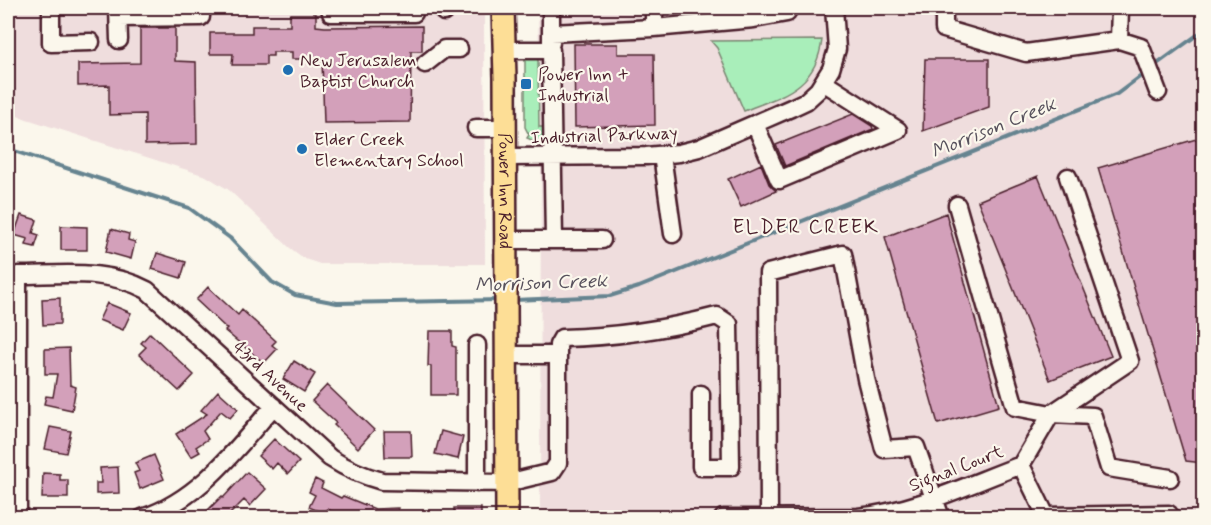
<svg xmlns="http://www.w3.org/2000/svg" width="1211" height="525" font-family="Mynerve,sans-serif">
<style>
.built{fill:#efdddd}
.green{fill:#a9eeba;stroke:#7a8672;stroke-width:1.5}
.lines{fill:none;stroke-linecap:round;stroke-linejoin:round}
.stream{stroke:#668490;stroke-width:4}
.building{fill:#d3a0ba;stroke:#4a1f2b;stroke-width:1.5}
.minor-casing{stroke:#4a1f2b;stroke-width:21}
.major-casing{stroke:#4a1f2b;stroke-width:26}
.minor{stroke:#fbf7ec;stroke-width:16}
.major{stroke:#fdde96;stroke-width:21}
.poi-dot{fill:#1f6fb2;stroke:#fbf7ec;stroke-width:2}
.labels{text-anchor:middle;stroke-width:4.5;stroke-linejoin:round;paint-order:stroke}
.poi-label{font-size:18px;fill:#4a1f2b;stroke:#fbf7ec;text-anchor:start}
.street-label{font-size:18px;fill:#4a1f2b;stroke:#fbf7ec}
.water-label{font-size:20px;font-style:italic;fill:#58525d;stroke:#fbf7ec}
.neighbourhood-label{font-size:20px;letter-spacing:1.5px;fill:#4a1f2b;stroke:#fbf7ec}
</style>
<rect width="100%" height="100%" fill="#fbf7ec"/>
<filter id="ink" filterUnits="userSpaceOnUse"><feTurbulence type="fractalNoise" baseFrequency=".0167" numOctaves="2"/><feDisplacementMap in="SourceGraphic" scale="12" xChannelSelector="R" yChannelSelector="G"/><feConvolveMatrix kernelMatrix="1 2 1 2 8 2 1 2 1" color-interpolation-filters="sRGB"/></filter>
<g filter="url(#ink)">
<path class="built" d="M478,8L484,14L485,264H320L305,259L290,248L229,190L206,176L8,113V9Z
M538,8H1203V517H540L541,157Z"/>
<path class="green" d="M822,40C816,88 783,95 744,111L717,48L711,41Z
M525,59H538L539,127H550L551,141H534L527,138L529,135L525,127Z"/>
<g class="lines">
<path class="stream" d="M1153,67L1204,30
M8,149L189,208L230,238L272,282L295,295L337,303L501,300
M514,300L610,296L639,287L1117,94L1145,73"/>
</g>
<path class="building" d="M290,14H316V26L325,27L422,26V51H411L410,122L324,123L322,59H292V52H273V56H266V65H232L233,54H210V33H252V26H290Z
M140,28H175V61L196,62L197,144L145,145V114L109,115V85L78,86V64L140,63Z
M574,44H618V54H654L655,125L575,127Z
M925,59H989V107L923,131Z
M853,114L872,126L873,129L785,166L776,145Z
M1203,137V463L1186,461L1098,168Z
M761,164L769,184L776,191L741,207L728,179Z
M1038,176L1111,356L1050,380L978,201Z
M946,213L999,406L938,424L885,237Z
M21,215L37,220L33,233L39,235L35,247L26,245L28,239L14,235Z
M61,226L87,227V250H61Z
M111,229L129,234L128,240L135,242L131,259L106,252Z
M157,253L186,262L181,278L152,269Z
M208,287L238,315L242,310L276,341L272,345L277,349L264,363L225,331L227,329L196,300Z
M60,298V324L43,325L42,299Z
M107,303L131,313L123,330L99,320Z
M429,331H452V346L456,347V395H431V366H428Z
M150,333L194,375L179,391L139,354L146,347L141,343Z
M69,348L70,385L76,387L72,410L44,404L46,396L53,397L57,374H45V349Z
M294,361L315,374L304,392L283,379Z
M327,385L374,430L358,448L334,425L336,423L312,401Z
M218,391L238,409L230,418L221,411L203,431L208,439L196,447L200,452L191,457L176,434L207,414L201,410Z
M50,427L71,431L66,453L45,449Z
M384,431H411L412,457H385Z
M441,431L463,437L458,459L435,454Z
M274,439L299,462L288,474L277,463L272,469L258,456Z
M154,455L164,479L140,489L134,473L139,471L135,463Z
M118,467L119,493L96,494V483H101L100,468Z
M247,472L266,489L250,506L244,500L226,518H200L222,496L223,498Z
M43,473L60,474V480H68V498H42Z
M315,479L323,483L321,488L341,498L343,496L375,509L398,508V518H348L327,509L325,514L309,507L315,495L309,492Z
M454,508H481V518H454Z"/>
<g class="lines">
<defs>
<path id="minor" d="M51,8V43L91,42
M118,8L119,40
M330,8L331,13H414V8
M444,8V12
M551,8V43
M654,8V28L754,19L787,13V8
M944,8V29L1026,53L1119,40L1120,8
M119,18L201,17V8
M551,33L654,28
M1119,40L1141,47L1158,92
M504,50H551L554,240H505
M425,64L444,49H459
M755,124L779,180L898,130L823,82
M476,128H505
M662,155L673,234
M505,157L646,156L679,153L699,148L791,108L806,101L818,90L831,69L837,49L834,8
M957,205L1015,407L1051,414L1021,465
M554,240H602
M477,345V483
M507,355H557
M1051,414L1130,361L1068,177
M1051,414L1093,416L1109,468L1170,478
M769,516L768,273L843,254L866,379L884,449L916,447L941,518
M1047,516L1169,514V518
M18,518V275C62,275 106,268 147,290L330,458C347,469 363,476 382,481L507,483L552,472L558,463V345L562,338C614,337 667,329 717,316L729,324L731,467H701V394
M142,518C199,500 236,449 274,406
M723,518L858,517C915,511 967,485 1021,465L1047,518"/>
<g id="major">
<path id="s1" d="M503,8L505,78L507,518"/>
</g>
</defs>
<use href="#minor" class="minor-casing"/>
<use href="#major" class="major-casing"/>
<use href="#minor" class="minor"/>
<use href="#major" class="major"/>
</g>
</g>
<g class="poi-dot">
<circle cx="288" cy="70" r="6"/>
<rect x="520" y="78" width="12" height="12" rx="3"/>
<circle cx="302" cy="149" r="6"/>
</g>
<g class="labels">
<g class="poi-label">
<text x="300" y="66">New Jerusalem<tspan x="300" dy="21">Baptist Church</tspan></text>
<text x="538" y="80">Power Inn +<tspan x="538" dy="21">Industrial</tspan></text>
<text x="314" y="145">Elder Creek<tspan x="314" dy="21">Elementary School</tspan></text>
</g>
<g class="street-label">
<text transform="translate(604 135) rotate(-2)" y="6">Industrial Parkway</text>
<text dy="6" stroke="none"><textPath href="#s1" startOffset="183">Power Inn Road</textPath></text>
<text transform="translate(271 376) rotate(43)" y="6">43rd Avenue</text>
<text transform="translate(956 468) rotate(-21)" y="6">Signal Court</text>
</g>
<g class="water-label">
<text transform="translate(993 127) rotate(-22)" y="7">Morrison Creek</text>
<text transform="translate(541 282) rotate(-2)" y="7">Morrison Creek</text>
</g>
<g class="neighbourhood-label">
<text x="806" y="233">ELDER CREEK</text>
</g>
</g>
<rect width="1211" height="525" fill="none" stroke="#fbf7ec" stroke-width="30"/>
<rect x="15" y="15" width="1181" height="495" fill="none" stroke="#4a1f2b" stroke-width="2" filter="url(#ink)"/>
</svg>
